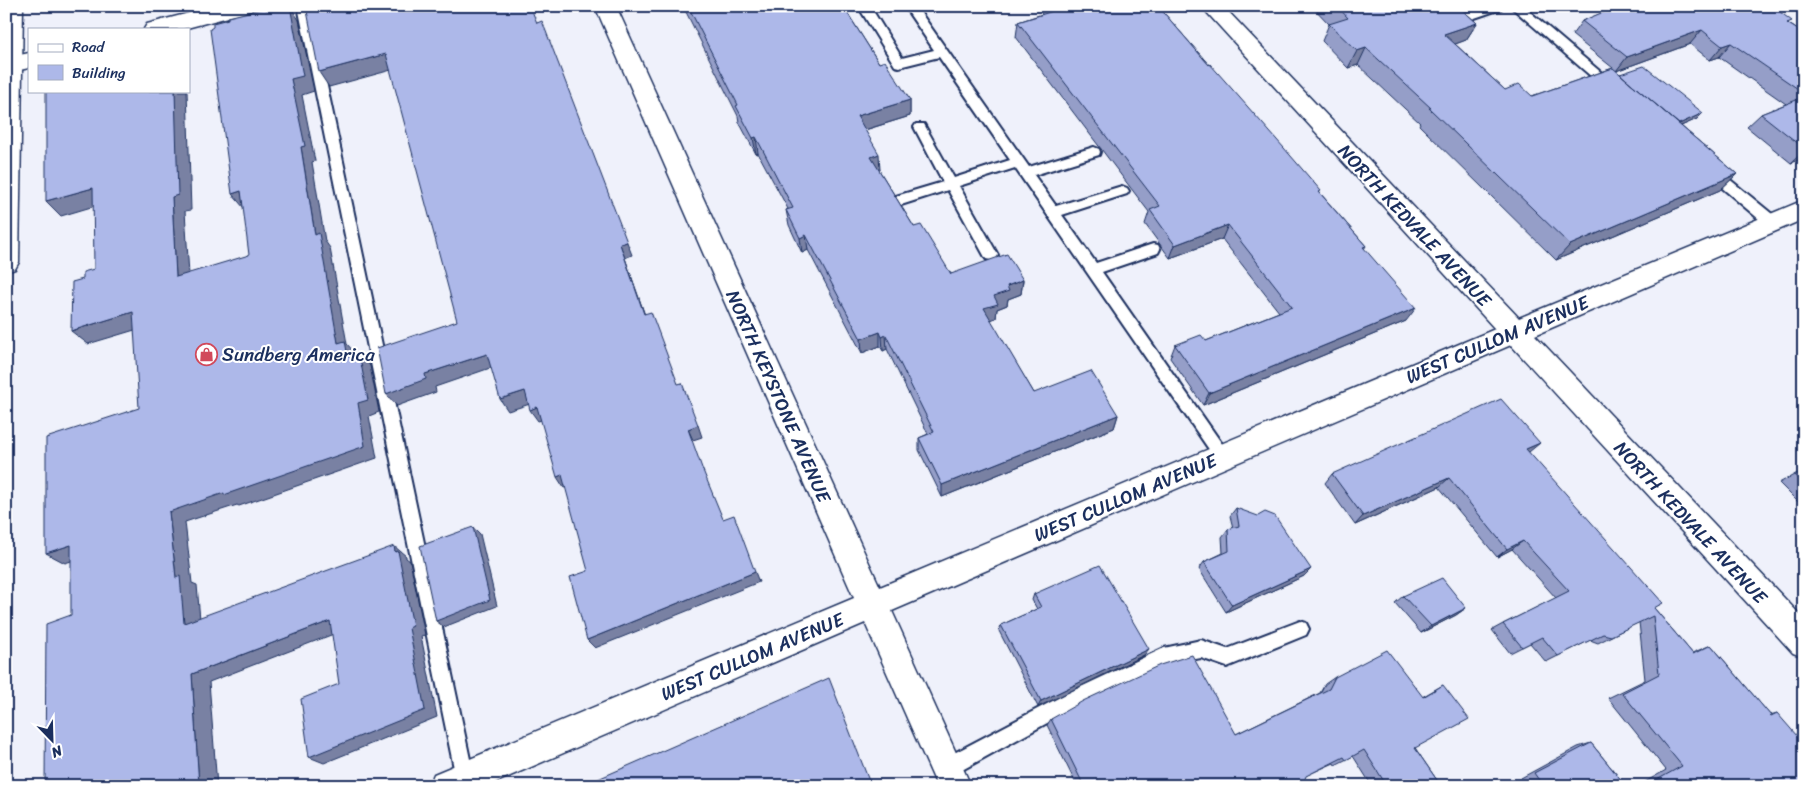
<svg xmlns="http://www.w3.org/2000/svg" width="1810" height="792" font-family="Sriracha,sans-serif">
<style>
.lines{fill:none;stroke-linecap:round;stroke-linejoin:round}
.lane-casing{stroke:#1b2f5e;stroke-width:4}
.street-casing{stroke:#1b2f5e;stroke-width:3}
.secondary-casing{stroke:#1b2f5e;stroke-width:3}
.lane{fill:#fff;fill-rule:evenodd}
.street{fill:#fff;fill-rule:evenodd}
.secondary{fill:#fff;fill-rule:evenodd}
.wall{fill:#959ec8;stroke:#1b2f5e}
.shaded-wall{fill:#7981a3;stroke:#1b2f5e}
.building{fill:#adb8e9;stroke:#1b2f5e}
.labels{text-anchor:middle;stroke-width:4;stroke-linejoin:round;paint-order:stroke}
.street-label{font-size:19px;fill:#1b2f5e;stroke:#fff}
.poi-label{font-size:19px;fill:#1b2f5e;stroke:#fff;text-anchor:start}
</style>
<rect width="100%" height="100%" fill="#eff1fb"/>
<filter id="ink" filterUnits="userSpaceOnUse"><feTurbulence type="fractalNoise" baseFrequency=".02" numOctaves="2"/><feDisplacementMap in="SourceGraphic" scale="10" xChannelSelector="R" yChannelSelector="G"/><feConvolveMatrix kernelMatrix="1 2 1 2 8 2 1 2 1" color-interpolation-filters="sRGB"/></filter>
<g filter="url(#ink)">
<g class="lines">
<defs>
<path id="lane" d="M298,6H310L474,778L472,785H458L456,778Z
M858,6H870L902,58L934,50L904,6H916L1029,167L1094,147L1099,149L1100,152L1099,155L1034,175L1056,206L1122,186L1127,188L1129,191L1127,194L1062,215L1096,263L1153,244L1158,245L1160,249L1158,253L1102,272L1227,451L1230,456L1227,461L1222,463L1217,461L1015,168L959,186L998,255L996,259L991,260L986,259L948,190L901,205L896,204L894,200L896,196L943,182L914,127L916,124H924L954,178L1010,160L939,57L899,67L895,66Z
M1485,6H1503L1501,9L1460,23L1454,19L1456,16Z
M1510,6H1523L1616,85L1618,88L1616,91H1608Z
M1712,167L1717,169L1777,218L1779,222L1777,226L1772,227L1767,226L1707,175L1706,172L1707,169Z
M1300,621L1306,623L1309,629L1306,635L1227,667L1201,658L1165,665L1078,706L953,775L946,777L939,775L937,768L939,761L1066,694L1164,648L1201,640L1227,649Z"/>
<path id="street" d="M216,6H254L251,11L183,29H144L147,24Z
M595,6H616L880,587L1495,329L1201,6H1223L1519,318L1804,200V219L1535,335L1804,619V657L1793,653L1511,345L892,611L971,786H937L865,623L487,786H429L434,774L854,598Z
M29,53V68L6,73V58Z"/>
<path id="secondary" d="M6,6H23L19,262L15,269L6,272Z"/>
</defs>
<use href="#lane" class="lane-casing"/>
<use href="#street" class="street-casing"/>
<use href="#secondary" class="secondary-casing"/>
<use href="#lane" class="lane"/>
<use href="#street" class="street"/>
<use href="#secondary" class="secondary"/>
</g>
<path class="wall" d="M683,6H843L879,63L910,100V116L865,130L880,170H879L914,227L951,274L1023,280L1021,294L1008,299L1007,305L997,309L996,318L990,320L1034,393L1118,415L1114,428L942,497L919,450V438L928,434L887,349L883,351L880,346L862,353L808,250L802,253L789,225L786,210L788,209L758,153L756,154L739,122L738,116Z
M1036,6H1158L1366,246L1364,249L1406,321L1203,405L1170,358L1175,345L1206,341L1279,312L1222,239L1170,258L1145,224L1149,212L1016,37L1018,22L1042,14Z
M1312,6H1458L1477,23L1466,40L1455,44L1505,90L1532,96L1613,68L1572,35L1582,21L1607,11L1601,6H1772L1789,24L1804,34V158L1791,163L1747,127L1761,114L1786,104L1719,57L1710,60L1690,44L1616,71L1620,74L1697,119L1681,126L1737,174L1720,190L1556,260L1419,125L1420,123L1358,65L1348,68L1322,41L1329,24Z
M1528,452L1654,608L1692,653L1711,645L1770,715L1777,713L1804,786H1638L1666,770L1608,698L1645,680L1639,622L1598,643L1590,640L1546,662L1530,643L1510,653L1492,630L1503,624L1556,598L1512,549L1497,557L1439,487L1355,525L1325,483L1332,474Z
M1804,470V508L1779,483L1794,475Z
M1236,508L1311,569L1304,576L1226,612L1199,569L1204,562L1223,553L1222,537L1228,529L1233,528L1230,516Z
M1034,594L1144,655L1038,707L999,631L1001,625L1037,609L1032,600Z
M1403,596L1466,608L1456,615L1421,633L1395,603Z
M1335,677L1422,697L1443,685L1415,748L1441,786H1372L1353,756L1335,765L1334,763L1305,776L1300,786H1077L1047,725L1051,719L1236,734L1320,693L1325,684Z
M1591,743L1626,786H1527L1521,778L1578,747Z"/>
<path class="shaded-wall" d="M290,6L299,20L314,91L302,95L315,161L312,162L325,241L330,248L347,344L356,354L348,357L338,343L315,235L301,147L291,79Z
M1477,23L1466,40L1434,52L1444,34Z
M1702,30L1690,44L1616,71L1627,57Z
M1731,43L1719,57L1710,60L1722,46Z
M1366,48L1358,65L1348,68L1357,51Z
M386,54L395,69L329,87L319,72Z
M175,91H187L191,210L185,211L190,291L176,277L172,197Z
M910,100V116L858,132L857,116Z
M1703,113L1697,119L1674,129L1679,124Z
M756,137L758,153L756,154L753,138Z
M1804,151V158L1791,163Z
M879,154L880,170L872,173L871,157Z
M1737,174L1720,190L1556,260L1570,245Z
M93,188L108,202L61,216L46,201Z
M241,191L244,208L232,194Z
M1228,225L1222,239L1170,258L1175,245Z
M806,235L808,250L802,253L800,238Z
M627,242L632,255L625,258L649,327L620,244Z
M1023,280L1021,294L1008,299L1007,305L997,309L996,318L982,322L984,308L994,296L1007,286Z
M1416,308L1406,321L1203,405L1209,393Z
M133,312L148,326L88,344L71,331Z
M880,332V346L862,353L861,339Z
M886,335L887,349L883,351L882,337Z
M359,353L370,366L379,412L369,416L377,458L239,506L237,505L185,522L192,583L197,585L201,631L184,623L176,578L169,512L358,403Z
M487,354L496,366L435,387L436,392L397,406L386,394L425,374Z
M525,391L533,403L508,411L500,399Z
M537,407L545,419L538,421L530,410Z
M1118,415L1114,428L942,497V485Z
M698,425L702,437L693,440L688,429Z
M1540,443L1529,452L1515,458L1526,449Z
M562,475L570,486L564,488L557,477Z
M1449,478L1439,487L1355,525L1363,516Z
M473,527L480,534L497,606L444,627L436,621Z
M1523,541L1512,549L1497,557L1507,549Z
M71,545L90,555L65,563L46,553Z
M394,546L406,556V558L410,561L425,635L421,636L437,717L324,763L309,757L395,552Z
M1311,569L1304,576L1226,612L1232,605Z
M755,572L759,582L595,648L587,640Z
M1466,608L1456,615L1421,633L1431,626Z
M330,621L344,630L209,682L217,786H199L192,674Z
M1149,649L1144,655L1038,707L1041,701Z"/>
<path class="building" d="M282,6H290L303,76L291,79L305,146L301,147L315,235L319,233L338,343L345,341L348,357L359,353L368,400L358,403L365,446L224,495V493L169,512L176,578L180,576L184,623L394,546L395,552L398,551L413,626L409,628L425,710L309,757L301,699L339,684L330,621L192,674L199,786H45L46,624L71,615V545L46,553V438L139,408L133,312L71,331L72,282L83,279V272L94,269L93,188L46,201V91H175L178,195L172,197L176,277L249,255L241,191L232,194L210,29L213,27V23L228,19V17L265,8L266,10Z
M306,6H530L537,23L542,21L627,242L620,244L644,314L651,312L678,384L682,383L698,425L688,429L702,468L723,519L734,515L755,572L587,640L570,577L588,571L562,475L557,477L537,407L530,410L525,391L500,399L487,354L425,374L426,379L386,394L377,348L457,321L386,54L319,72Z
M688,6H843L879,63L885,61L910,100L857,116L879,154L871,157L914,227L921,225L951,274L1007,254L1023,280L1007,286L1009,291L994,296L998,304L984,308L1034,393L1091,371L1118,415L942,485L919,438L934,432L886,335L882,337L880,332L861,339L806,235L800,238L786,210L793,208L756,137L753,138L736,106L738,105Z
M1050,6H1158L1209,65L1210,64L1284,148L1321,191L1319,192L1366,246L1363,247L1416,308L1209,393L1175,345L1201,335L1206,341L1292,307L1228,225L1175,245L1150,210L1160,206L1018,22L1053,11Z
M1337,6H1458L1477,23L1444,34L1505,90L1519,84L1532,96L1613,68L1737,174L1570,245L1429,108H1431L1366,48L1357,51L1329,24L1348,18Z
M1618,6H1772L1792,21L1787,23L1804,34V93L1731,43L1722,46L1702,30L1627,57L1582,21Z
M1644,66L1703,113L1679,124L1620,74Z
M1804,97V148L1761,114Z
M1501,399L1540,443L1526,449L1663,603L1654,608L1693,654L1711,645L1771,716L1777,713L1804,744V786H1646L1682,766L1622,693L1659,674L1653,616L1611,636L1603,634L1558,656L1542,637L1522,647L1503,624L1569,591L1523,541L1507,549L1449,478L1363,516L1332,474Z
M1804,470V485L1794,475Z
M1236,508L1258,516L1265,512L1275,516L1311,569L1232,605L1204,562L1229,551L1228,529L1239,526Z
M473,527L490,600L436,621L420,546Z
M1100,565L1149,649L1041,701L1001,625L1041,607L1034,594Z
M1442,578L1466,608L1431,626L1403,596Z
M1387,650L1423,697L1443,685L1469,719L1415,748L1441,786H1387L1364,750L1346,760L1344,757L1306,776L1303,784L1300,786H1084L1051,719L1083,701L1160,665L1192,655L1236,734L1329,689L1335,677Z
M829,678L871,786H582Z
M1591,743L1626,786H1543L1534,773Z"/>
</g>
<defs>
<symbol id="shop-ring" viewBox="-11 -11 22 22"><circle r="9.5" fill="#fff" stroke="#d1495b" stroke-width="1.5"/><path d="M-5-2.5h2.3a2.7 3.5 0 0 1 5.4 0H5L5.5 6h-11ZM-1.5-2.5h3a1.5 2.3 0 0 0-3 0Z" fill="#d1495b"/></symbol>
</defs>
<g fill-rule="evenodd">
<use href="#shop-ring" x="194" y="342" width="25" height="25"/>
</g>
<g class="labels">
<g class="street-label">
<text transform="translate(1415 225) rotate(47)" y="7">NORTH KEDVALE AVENUE</text>
<text transform="translate(1497 339) rotate(-23)" y="7">WEST CULLOM AVENUE</text>
<text transform="translate(779 396) rotate(66)" y="7">NORTH KEYSTONE AVENUE</text>
<text transform="translate(1125 497) rotate(-23)" y="7">WEST CULLOM AVENUE</text>
<text transform="translate(1691 522) rotate(47)" y="7">NORTH KEDVALE AVENUE</text>
<text transform="translate(752 656) rotate(-23)" y="7">WEST CULLOM AVENUE</text>
</g>
<g class="poi-label">
<text x="222" y="361">Sundberg America</text>
</g>
</g>
<rect width="1810" height="792" fill="none" stroke="#fff" stroke-width="25"/>
<rect x="12" y="12" width="1785" height="767" fill="none" stroke="#1b2f5e" stroke-width="2" filter="url(#ink)"/>
<rect x="28" y="28" width="162" height="65" fill="#ffffff" stroke="#a4acbf"/>
<rect x="38" y="44" width="25" height="8" fill="#ffffff" stroke="#a4acbf"/>
<text x="72" y="52" font-size="15" fill="#1b2f5e">Road</text>
<rect x="38" y="65" width="25" height="15" fill="#adb8e9" stroke="#a4acbf"/>
<text x="72" y="78" font-size="15" fill="#1b2f5e">Building</text>
<g transform="translate(52 740) rotate(157)" stroke="#ffffff" stroke-width="4" paint-order="stroke">
<path d="M0-4L9 19L0 12L-9 19Z" fill="#1b2f5e"/>
<text y="-8" font-size="14" font-weight="bold" text-anchor="middle" fill="#1b2f5e">N</text>
</g>
</svg>
